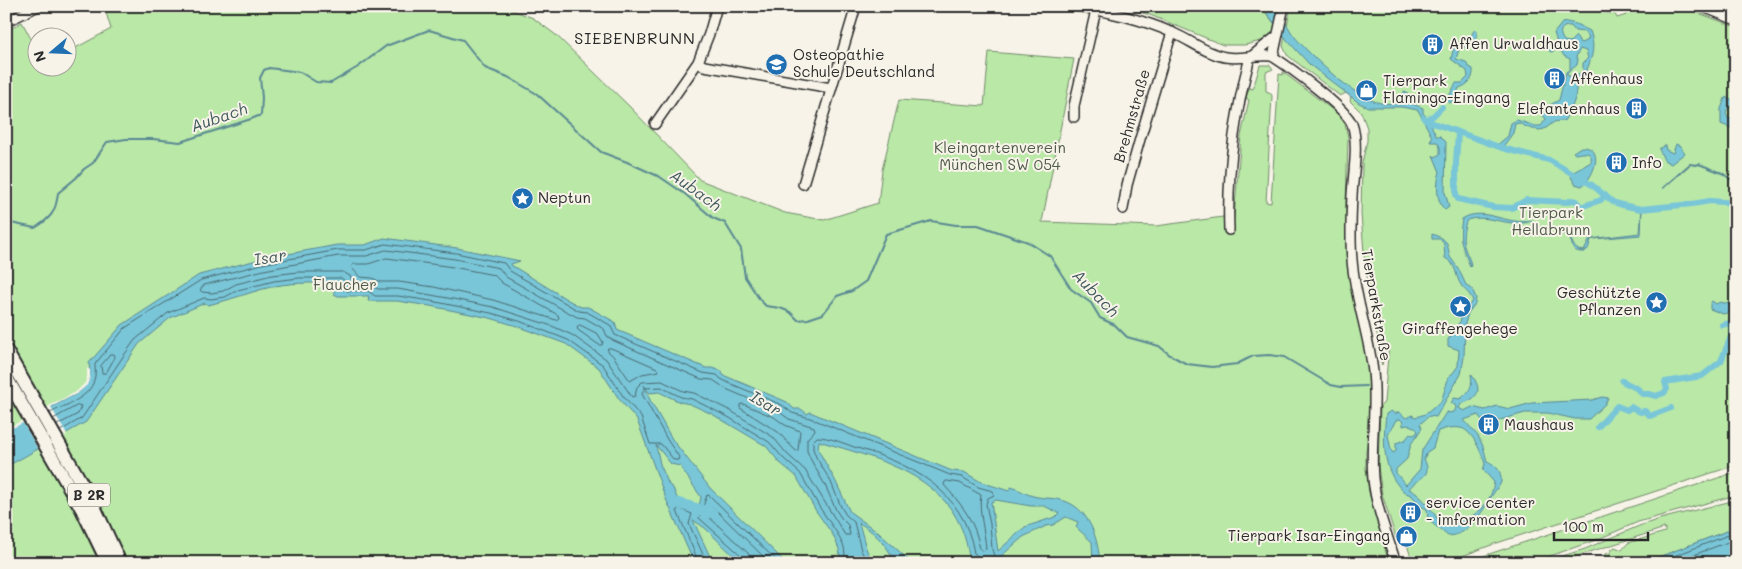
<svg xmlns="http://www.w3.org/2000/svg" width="1742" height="569" font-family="Mali,sans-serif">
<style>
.green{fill:#b9e8a7;stroke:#728a69}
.water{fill:#79c6d8;stroke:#5a8893;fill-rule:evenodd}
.pier{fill:#f7f3e8}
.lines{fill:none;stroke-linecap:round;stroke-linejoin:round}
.shore{stroke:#4a6970;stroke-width:1}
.stream{stroke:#5a8893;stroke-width:2}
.canal{stroke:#79c6d8;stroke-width:6}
.river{stroke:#79c6d8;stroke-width:11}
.minor-casing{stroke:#2b2b2b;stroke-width:12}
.highway-casing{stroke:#2b2b2b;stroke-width:16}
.minor{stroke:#f7f3e8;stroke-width:9}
.highway{stroke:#f7f3e8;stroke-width:12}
.labels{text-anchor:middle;stroke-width:4;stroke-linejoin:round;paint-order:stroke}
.shield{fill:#f7f3e8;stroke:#686764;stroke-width:1}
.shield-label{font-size:14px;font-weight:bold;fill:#2b2b2b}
.poi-label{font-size:15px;fill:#2b2b2b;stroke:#f7f3e8;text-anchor:start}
.street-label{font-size:15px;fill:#2b2b2b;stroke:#f7f3e8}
.park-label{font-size:15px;fill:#4e5a4a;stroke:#f7f3e8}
.neighbourhood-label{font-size:16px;letter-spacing:1px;fill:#2b2b2b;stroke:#f7f3e8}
.water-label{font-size:16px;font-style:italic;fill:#425a5f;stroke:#f7f3e8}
</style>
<rect width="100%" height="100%" fill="#f7f3e8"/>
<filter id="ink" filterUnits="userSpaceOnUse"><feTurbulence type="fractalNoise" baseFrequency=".02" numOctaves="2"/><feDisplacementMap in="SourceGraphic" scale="10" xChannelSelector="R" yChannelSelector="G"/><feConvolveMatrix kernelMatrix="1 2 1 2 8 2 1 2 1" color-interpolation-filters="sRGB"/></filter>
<g filter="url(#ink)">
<path class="green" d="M104,6H502L533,18L556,35L629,106L700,180L785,213L824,220L878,203L882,170L899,100L984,106L989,52L1074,59L1042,222L1156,226L1223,217L1234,218L1241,136L1249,100L1246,98L1249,88L1253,89L1260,65H1270L1273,69L1266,72V91L1271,93L1272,96L1266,202L1271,203L1279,74L1283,75V72L1338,114L1345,124L1348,137L1346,205L1348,270L1365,348L1369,374L1370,423L1366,452V468L1369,492L1389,563H6V31L22,22L37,50L38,68H68V52L111,29Z
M1120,6H1259L1261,7L1275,24L1273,33L1265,40L1245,45H1223L1150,15Z
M1291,6H1533L1541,8C1551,2 1600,12 1615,14L1617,18L1626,15V10L1634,6H1680L1736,27V465L1494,544L1444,563H1416L1412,560L1408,548L1409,540H1398L1396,538L1382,494L1378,467L1380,407L1384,402L1389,344H1387L1382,365L1380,359L1376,325L1365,265L1361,214L1362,163L1367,141V128L1361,112L1350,101L1351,97L1346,93L1340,96L1287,55L1283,46Z
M1736,472V495L1638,522L1596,540L1530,563H1462Z
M1736,500V526L1732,529L1643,563H1620L1602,559L1605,554L1610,553L1612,549L1615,547L1622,550L1628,543L1665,532V528L1577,556L1571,563H1540L1585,549L1639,526L1660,519Z"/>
<path class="water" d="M1259,6C1266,6 1272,6 1277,11C1284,17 1288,28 1294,36C1311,56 1355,99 1381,103C1389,104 1397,103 1404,104V91L1407,92L1410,103L1423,108V113L1428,118L1436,136H1440L1446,142L1445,192L1449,207L1445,210C1436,202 1436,183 1440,172L1433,155L1435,157L1440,154V147L1437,142H1430L1432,137L1418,110L1401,107H1368L1359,103L1310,65L1287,40L1262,7Z
M1567,22L1576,24L1590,31C1597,51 1590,62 1582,81L1576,84C1577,99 1572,108 1564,121C1551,121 1554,123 1546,128C1539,133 1525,127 1519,123L1515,124L1513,133L1502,148L1496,146L1508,136L1511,123L1517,120L1535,126H1541L1546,119L1540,112L1541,110L1559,100L1566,72L1570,69V59L1564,56L1561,51L1556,50L1551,52L1544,47L1547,45L1550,48L1556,47V39L1554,33L1562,23ZM1568,26H1571L1575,31L1585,32L1589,37L1587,41L1581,43L1579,42L1576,36L1570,42L1564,41C1559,34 1559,27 1568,26ZM1580,49L1586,51L1588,58L1583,63V71L1578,75L1573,74L1571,76H1568L1567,73L1577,65L1578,60L1576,57Z
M1475,29L1477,30V36L1468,49L1460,46L1456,59L1466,62L1468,66L1473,69C1474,79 1468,85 1459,88L1454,100L1450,103L1442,99L1443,96L1448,98L1456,83H1462L1468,77L1467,71L1451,59L1455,42H1467Z
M1727,97V99H1736C1733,107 1722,108 1728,118L1736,121V130L1721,124V109L1725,98Z
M1676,144L1680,146L1685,153L1671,164L1664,160L1659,149L1665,145L1666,150L1673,153Z
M1581,147C1606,146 1594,177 1582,186L1575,184L1571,177L1572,173L1591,162C1593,150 1583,153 1575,154L1573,152Z
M1642,208L1641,235L1593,239L1591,240L1588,249L1584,252C1567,253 1576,239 1564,234C1559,233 1553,236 1547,236L1532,221C1510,229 1488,213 1467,220C1463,228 1462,241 1465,249C1467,255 1470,259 1471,265L1470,266C1462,247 1458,240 1462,219C1484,205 1508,227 1531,220L1548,235C1553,235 1558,231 1564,233C1575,237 1570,251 1584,251L1590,239L1640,233Z
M1432,234L1442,238L1447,243L1450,257L1458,268L1466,285L1472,289L1476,298L1475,304L1468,313L1465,324L1464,357L1461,374L1436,417L1429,416L1420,424L1422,428L1411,444L1407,459L1396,469V473L1406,485L1420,469L1422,450L1447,411L1448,413L1454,412L1456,408L1455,405L1451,403L1454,398L1460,399C1470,392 1473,386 1471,374C1483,390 1479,398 1461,404L1459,408L1464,411L1472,407L1485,410L1497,406L1510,409L1532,403L1592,400L1602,397L1608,398L1605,404L1589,419H1575L1548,413H1525L1493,422L1482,420L1478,415L1464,420L1478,436L1483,446L1487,461C1496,465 1502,471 1501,482C1500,486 1497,488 1495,491C1483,509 1472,535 1448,536L1428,520L1427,509C1417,505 1420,504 1413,497C1411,494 1406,494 1403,491C1382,470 1383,442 1386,414L1391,411L1395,414L1399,412L1406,418L1412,415L1415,417C1430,414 1430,409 1441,402L1449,376L1453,373L1458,366L1459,350L1448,346V339C1454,335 1454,326 1460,322L1463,311L1473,301C1470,293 1465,291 1461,285C1455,276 1457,264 1445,258L1444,244L1440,239H1432ZM1400,419L1403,422V426C1409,424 1414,426 1418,431L1414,435L1410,434L1405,440L1396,443V451L1393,453L1391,450L1388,435L1396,420ZM1448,428C1452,428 1456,427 1460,428C1472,429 1482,454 1485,464L1483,470L1494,482C1492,501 1478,517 1460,520L1456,517L1437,518C1431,508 1420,494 1409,489C1417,477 1434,478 1424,459L1427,452L1433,448L1438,431Z
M384,238L457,248L520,261L511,264V265L568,300L581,307H588L615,322L617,330L706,368H712L722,371L723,375L787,402L794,409H801L807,414L810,412L952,471L964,472L981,482L1009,491L1011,487C1019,489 1025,494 1033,496C1044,499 1056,497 1067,502C1090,511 1098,539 1100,563H1093L1092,542L1076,527L1078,522L1066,517L1053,525L1046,526L1023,537L999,558L1002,563H981L969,557C958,477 884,461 819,441L818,449L821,455L835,480L850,512L879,533L912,563H894C891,548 872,530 859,523L866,548L872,563H841L839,549L833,535L816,511L796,476L779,462L766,446L712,414L690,404L680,402L659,392L649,393L644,385L650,400L672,439L710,488L786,563H741L705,528L693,520L713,563H694L666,499L637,420L619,399L599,368L566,344L517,326L490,318L430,306L397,301H368L369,296H338L334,294V289L340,287L341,283C319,283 296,282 275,286C252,291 231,300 208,305L205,303L170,318L139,344L86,422L6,467V431L78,393C90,382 91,378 89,363L122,325L199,275L261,259L337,245H365ZM656,445L671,464L680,466L701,497L698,511L682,503L678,500L673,488L669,485L660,464ZM996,500L1031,506H1044L1059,513L1055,517L1025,527L998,551L991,502Z
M1736,291L1735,311L1723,314L1710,309V304L1712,301L1716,304L1720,302L1730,304L1733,302L1735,295L1733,292Z
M1736,526V563H1643L1732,529Z"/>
<path class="pier" d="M87,368L90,370V378L87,385L78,393L51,407L67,435L39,451L23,423L6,431V429L77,391L85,383L87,377Z"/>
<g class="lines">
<path class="shore" d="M386,250L455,259L499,268L506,277L562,309L577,317L585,318L604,329L607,336L612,340L701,379L713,380L726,389L778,411L789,419L814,427L815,430L807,439V451L811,460L825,485L836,510L842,519L848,525L850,535H845L805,470L787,454L773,437L731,411L694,393L683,391L662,381L642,382L637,387L635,396L632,397L606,359L572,335L552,326L493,307L453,299L398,289H378L369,285H354L350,276L343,272H298L272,275L236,284L223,291L212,293L202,292L200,290L204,285L264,270L338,256H366Z
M387,258L453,267L494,275L502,283L558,315L559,318L556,320L493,300L434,287L399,282H381L372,278L360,277L351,267L353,264H368Z
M580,325L598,334L603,342L602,345H599L578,330L577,327Z
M608,348H611L657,368L659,371L642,374L630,381L614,357L608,351Z
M111,354H114L115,357L106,373H102L101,366Z
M743,404L774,417L785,425L800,431L798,450L796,451L793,448L778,432L740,408V405Z
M50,413C65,405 90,398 94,380C96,375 95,369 95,364L125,328L201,280L262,264L338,250H366L385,244L456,253L504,263L510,271L579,311L587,312L610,325L615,335L703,373L717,375L721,379L729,383L782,405L792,413L810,418L950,475L962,477L978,487L993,491L994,495L988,498L986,504L990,524L992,549L996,563
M53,419L78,405L81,406L78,414L57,425
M60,431L82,418L122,358L135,340L168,313L204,298L211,299L225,297L238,290L274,281L299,278H341L345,281V289L347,291H368L375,296H398L431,301L491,313L519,321L568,340L603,365L623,396L641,417L650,444H661L674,460H678L679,457L668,441L642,394L644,388L661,387L681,397L692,399L728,417L769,442L783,458L800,473L820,508L837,533L844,547L846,563
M947,481L960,483L981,495C978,510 985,532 986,549L984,551L980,549C975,521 963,506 944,485L945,482Z
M699,563L677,511L678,508L692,514L689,524L707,563
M745,563L743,557L699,518L707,495L710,496L779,563
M751,563L748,553L709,517L711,508H714L770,563
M867,563L861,550L854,522L846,515L841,507L831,482L816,457L813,449V441L817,437C829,437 843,443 854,447C910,463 964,490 974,553L980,558L982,563
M1656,563L1736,532
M1672,563L1736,539"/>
<path class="stream" d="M1663,188L1690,164L1696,165L1699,164L1722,173L1736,183
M1732,201L1736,191
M6,222L35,228C51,218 56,212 58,193L76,178L84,169L93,163L107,142L126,139H153L180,142L251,119L261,115L262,98L260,78L264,70L269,68L300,72L316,82L331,83L358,67L386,46L429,30L463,40L485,68L508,77L537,94L601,152L627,162L660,177L685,194L713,218L725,223L741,249L745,277L760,300L766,306L780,308L790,312L798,320L808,319L823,314L837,296L852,291L866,281L886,234L931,221L956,225H978L1028,242L1050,256L1071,289L1091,303L1100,318L1115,325L1127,337L1159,346L1170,355L1187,364L1212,367L1237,364L1253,356L1269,355L1284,357L1331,385L1341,387L1366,386"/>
<path class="canal" d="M1424,118L1425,120L1502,148L1549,160L1592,185L1613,202L1622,205L1641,209L1692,204L1710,201L1736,203
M1425,120L1433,116L1442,107
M1458,132L1456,163V195L1458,199L1493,207L1512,208L1526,200L1567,202L1572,200L1577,201L1580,207L1601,200L1605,195
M1622,381L1638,389L1642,394H1649L1656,396L1664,393L1667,389L1665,382L1702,376L1721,361L1733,332L1734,325L1730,323L1722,325
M1598,427L1617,406L1627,410L1631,407L1640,412L1645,411L1650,416L1671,408"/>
<path class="river" d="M677,503L712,513"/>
<defs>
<path id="minor" d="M1076,6C1109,12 1142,19 1173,33C1190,40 1207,54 1225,57C1241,60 1256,54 1272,56C1289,67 1345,107 1352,124C1359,143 1353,175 1352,196C1351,217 1350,239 1352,260C1355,299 1369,335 1373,372C1377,408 1370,443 1373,479C1376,507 1387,535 1396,563
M1604,6H1605
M1701,6L1736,20
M6,22L38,6
M1252,56L1277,36
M1273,57L1284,6
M698,62L704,66L831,88
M1074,117V106L1096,10
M655,124L698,62L709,34L717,6
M803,184L856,6
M1123,209L1127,185L1140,139L1172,32
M1229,230C1227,173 1235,113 1250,57"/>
<path id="highway" d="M6,351L91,500L120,563
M6,377L82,509L108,563"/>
</defs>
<use href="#minor" class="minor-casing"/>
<use href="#highway" class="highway-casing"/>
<use href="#minor" class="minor"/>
<use href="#highway" class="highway"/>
</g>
</g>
<defs>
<symbol id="building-disc" viewBox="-11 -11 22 22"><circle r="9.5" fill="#1f6fb2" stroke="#f7f3e8"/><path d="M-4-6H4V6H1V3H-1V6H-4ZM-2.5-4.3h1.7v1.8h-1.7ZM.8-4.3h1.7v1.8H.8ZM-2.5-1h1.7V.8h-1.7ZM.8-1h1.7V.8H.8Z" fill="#fff"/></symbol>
<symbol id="school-disc" viewBox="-11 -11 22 22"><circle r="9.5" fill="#1f6fb2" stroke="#f7f3e8"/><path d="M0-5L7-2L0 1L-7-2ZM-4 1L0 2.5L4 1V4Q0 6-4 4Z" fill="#fff"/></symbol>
<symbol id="shop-disc" viewBox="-11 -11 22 22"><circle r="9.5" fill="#1f6fb2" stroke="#f7f3e8"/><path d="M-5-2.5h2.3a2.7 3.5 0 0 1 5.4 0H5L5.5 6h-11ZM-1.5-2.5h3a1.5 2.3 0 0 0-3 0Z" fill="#fff"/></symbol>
<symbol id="sight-disc" viewBox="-11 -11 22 22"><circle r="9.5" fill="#1f6fb2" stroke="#f7f3e8"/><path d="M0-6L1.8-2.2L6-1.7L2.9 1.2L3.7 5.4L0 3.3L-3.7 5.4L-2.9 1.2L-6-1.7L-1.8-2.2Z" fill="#fff"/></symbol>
</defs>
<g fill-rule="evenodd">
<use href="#building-disc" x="1420" y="32" width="25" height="25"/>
<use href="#school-disc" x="764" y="52" width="25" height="25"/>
<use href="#building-disc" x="1542" y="66" width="25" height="25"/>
<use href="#shop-disc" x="1354" y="78" width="25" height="25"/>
<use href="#building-disc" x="1624" y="96" width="25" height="25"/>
<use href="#building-disc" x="1604" y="150" width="25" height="25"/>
<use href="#sight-disc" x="510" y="186" width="25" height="25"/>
<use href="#sight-disc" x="1644" y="290" width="25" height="25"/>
<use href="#sight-disc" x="1448" y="294" width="25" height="25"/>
<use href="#building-disc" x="1476" y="412" width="25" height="25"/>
<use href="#building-disc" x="1398" y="500" width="25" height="25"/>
<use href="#shop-disc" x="1394" y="524" width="25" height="25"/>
</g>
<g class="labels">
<rect class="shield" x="68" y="483.5" width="42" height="23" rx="4"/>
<g class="shield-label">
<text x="89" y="500">B 2R</text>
</g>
<g class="poi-label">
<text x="1449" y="49">Affen Urwaldhaus</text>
<text x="793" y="60">Osteopathie<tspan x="793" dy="17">Schule Deutschland</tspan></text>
<text x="1570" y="84">Affenhaus</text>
<text x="1383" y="86">Tierpark<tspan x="1383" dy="17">Flamingo-Eingang</tspan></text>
<text x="1620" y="114" text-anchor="end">Elefantenhaus</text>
<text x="1632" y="168">Info</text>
<text x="538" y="203">Neptun</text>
<text x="1641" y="298" text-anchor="end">Geschützte<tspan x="1641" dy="17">Pflanzen</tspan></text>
<text x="1460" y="334" text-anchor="middle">Giraffengehege</text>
<text x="1504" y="430">Maushaus</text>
<text x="1426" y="508">service center<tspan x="1426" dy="17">- imformation</tspan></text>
<text x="1390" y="541" text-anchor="end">Tierpark Isar-Eingang</text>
</g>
<g class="street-label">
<text transform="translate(1132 116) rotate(-74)" y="5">Brehmstraße</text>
<text transform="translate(1376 305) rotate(80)" y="5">Tierparkstraße</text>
</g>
<g class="park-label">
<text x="1000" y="153">Kleingartenverein<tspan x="1000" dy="17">München SW 054</tspan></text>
<text x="1551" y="218">Tierpark<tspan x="1551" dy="17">Hellabrunn</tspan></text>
<text x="345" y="290">Flaucher</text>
</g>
<g class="neighbourhood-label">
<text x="635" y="44">SIEBENBRUNN</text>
</g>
<g class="water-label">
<text transform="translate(219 117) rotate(-19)" y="6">Aubach</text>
<text transform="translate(696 190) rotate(36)" y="6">Aubach</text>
<text transform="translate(270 257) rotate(-9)" y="6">Isar</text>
<text transform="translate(1096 293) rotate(46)" y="6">Aubach</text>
<text transform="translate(766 403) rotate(31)" y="6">Isar</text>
</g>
</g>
<rect width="1742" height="569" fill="none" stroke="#f7f3e8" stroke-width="25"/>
<rect x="12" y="12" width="1717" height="544" fill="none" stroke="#2b2b2b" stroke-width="2" filter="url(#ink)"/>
<g transform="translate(52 52) rotate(251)"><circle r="24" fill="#f7f3e8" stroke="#a5a39c"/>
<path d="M0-4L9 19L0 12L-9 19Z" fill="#1f6fb2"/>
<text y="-8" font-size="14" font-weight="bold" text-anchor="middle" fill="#2b2b2b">N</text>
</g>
<path d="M1554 532v8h94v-8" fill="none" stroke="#2b2b2b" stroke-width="2.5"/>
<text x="1562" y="532" font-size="15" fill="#2b2b2b" stroke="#f7f3e8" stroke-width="4" paint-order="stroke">100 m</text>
</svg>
